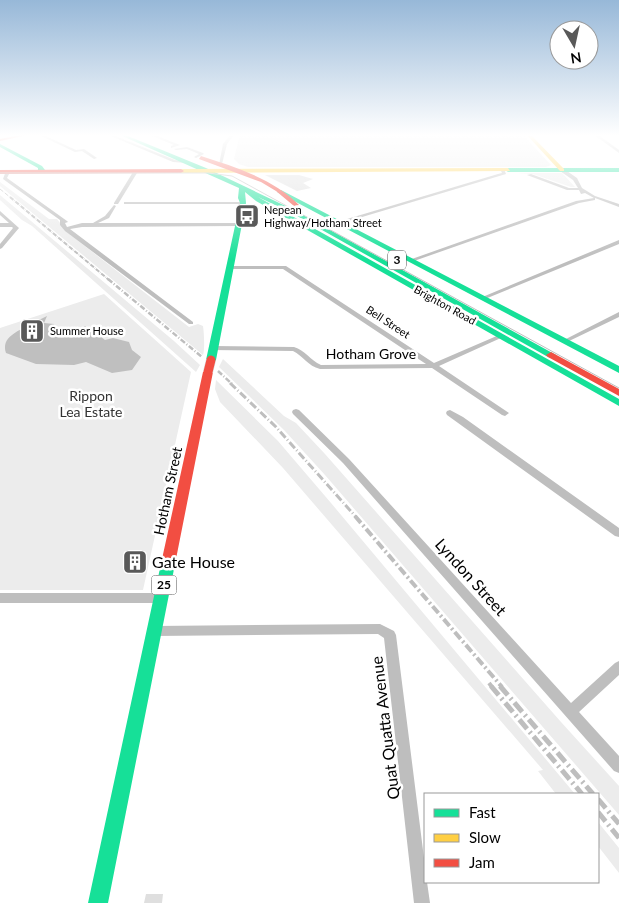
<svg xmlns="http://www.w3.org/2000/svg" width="619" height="903" font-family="Lato,sans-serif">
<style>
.green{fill:#ececec}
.water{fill:#bfbfbf}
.building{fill:#dfdfdf}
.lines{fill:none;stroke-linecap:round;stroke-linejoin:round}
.street{fill:#bebebe;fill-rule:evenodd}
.fast{fill:#16e098;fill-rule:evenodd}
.slow{fill:#ffcf43;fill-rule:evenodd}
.jam{fill:#f24e42;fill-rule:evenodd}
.tram{stroke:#bebebe;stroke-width:1}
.rail-far5{stroke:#bebebe;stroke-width:1;stroke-dasharray:4 1 0.5 1;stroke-linecap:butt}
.rail-far4{stroke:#bebebe;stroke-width:2;stroke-dasharray:4.5 1 0.5 1;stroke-linecap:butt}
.rail-far3{stroke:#bebebe;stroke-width:2.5;stroke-dasharray:5.5 2 1 2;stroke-linecap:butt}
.rail-far2{stroke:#bebebe;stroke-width:3;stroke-dasharray:8 2.5 1 2.5;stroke-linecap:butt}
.rail-far1{stroke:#bebebe;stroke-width:4;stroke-dasharray:9 3 2 3;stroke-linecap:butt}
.rail{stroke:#bebebe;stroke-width:5;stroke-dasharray:12 4 2 4;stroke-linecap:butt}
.jam-bridge-casing{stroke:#dbdbdb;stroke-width:10;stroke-linecap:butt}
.jam-bridge{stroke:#f24e42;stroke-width:9}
.labels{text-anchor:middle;stroke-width:5;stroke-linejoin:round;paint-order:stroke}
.far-poi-label{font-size:11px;fill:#000;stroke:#fff;text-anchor:start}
.far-street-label{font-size:11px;fill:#000;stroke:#fff}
.shield{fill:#fff;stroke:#4c4c4c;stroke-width:1}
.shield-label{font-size:12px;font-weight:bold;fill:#000}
.street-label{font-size:14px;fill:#000;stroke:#fff}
.park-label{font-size:14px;fill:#333;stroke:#fff}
.near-poi-label{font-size:16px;fill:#000;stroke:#fff;text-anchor:start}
.near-street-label{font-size:16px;fill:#000;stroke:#fff}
</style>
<rect width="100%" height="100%" fill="#fff"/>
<path class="green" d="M240,134H522L551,165L546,167H248L239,164L234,159Z
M517,173H562L575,187H571L533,174Z
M0,182L49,219H57L68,233L189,327L198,324L203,326C204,332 205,349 203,355L0,186Z
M0,195L174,341L200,365L196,372L32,226L22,220L0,200Z
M104,294L191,372L143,590H0V328Z
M223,359L284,416L296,423L325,454L561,722L619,786V815L325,475L284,430L219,367Z
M216,380L278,441L331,503L575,794H556L538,771L543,770L283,468L220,402L215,389Z
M598,822L619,848V873L598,846Z"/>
<path class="water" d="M47,316L44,323L54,324L56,331L64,328C73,334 77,330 85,326L90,330L101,329L103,330L97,334L105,340L113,338L129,342L132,350L141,357L132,370L112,373L86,362L74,365L36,364L6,353C1,337 17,332 29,325L26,322L39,320Z"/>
<path class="building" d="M265,175H299L313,179L303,183L311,188L297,191Z
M132,553L144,554L138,571L126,570Z
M146,894H163L162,903H144Z"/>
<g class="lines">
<path class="street" d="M37,134H41L76,150L84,149L97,158L94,159L82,151L75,152Z
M106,134H110L175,160L189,162L187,163L173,162Z
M148,134H152L180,145L171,148V146L174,145Z
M231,134H235L227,144L222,164L219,165L223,144Z
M593,134H597L619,150V153Z
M187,147L203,153L204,154L196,158L194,157L199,154L187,149L176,150L174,149Z
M500,169H504L506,174L342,223L337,222L498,174L502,173Z
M560,169H564L577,178L582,188L595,196L619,204V207L595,198V200L579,203L414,261L409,260L576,201L594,198L585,193L581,194L579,190H567L527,175L531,174L569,188H578L573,180L560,171Z
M6,171L10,172L7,178L67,221L68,222L65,223L67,227L82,223H93L105,216L114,205L116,206L109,218L98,223H240L241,224L238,226L82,227L70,229L193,322V324H189L65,231L60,225V220L3,179Z
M133,172L137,173L118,204H114V203Z
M126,202H243L245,203L243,204H124V202Z
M0,211L19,228L2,248L0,249V244L13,228L12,227H0V223H9L0,215Z
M619,240V244L485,299L480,298Z
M228,266H286L434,363L499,335H503V337L439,366L509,413L505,416L502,415L432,368L320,369C308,366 303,356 293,351L210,350L209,348L213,346L294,347C305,350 310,360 321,365L426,364L283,269H230L228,268Z
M619,312V317L567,342L565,343L562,341Z
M296,409L299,410L349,459L571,703L615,663L619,661V675L579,712L619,756V773L614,771L343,463L293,414L292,412L293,410Z
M450,410L463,417L619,528V537L615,536L447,415L446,413L447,411Z
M0,593H162L166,595L168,598L166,601L162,603H0Z
M380,624L394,631L396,635L425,866V882H427L430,903H414L384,638L378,634L155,636L151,635L149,631L151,627L155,626Z"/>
<path class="fast" d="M118,134H123L206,168L294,210L556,355L551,358L548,357L290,212L258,197L619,399V406L256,201L245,192L246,203L216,360L214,362H208L206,360L240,203L238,198L239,188Z
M0,144L42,166L45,170L42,173H38V168L0,147Z
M619,168V172H508L505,170L508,168Z
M277,190H281L619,366V373L277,192Z
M169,554L174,555L176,559L108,903H88L162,559L164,555Z"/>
<path class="slow" d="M526,134H530L564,169V171H560Z
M508,168L510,171L181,173L178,171L181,169Z"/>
<path class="jam" d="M25,134H32L0,141V139Z
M201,156C235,167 274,179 299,205L294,206L276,191L261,182L199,159Z
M0,170L181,169L184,171L181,173L0,174Z
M551,352L619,389V396L548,357L546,355Z
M208,369L213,372L176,559L174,563L169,564L164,563L162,559L203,372Z"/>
<path class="tram" d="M0,173H208L232,176L619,388"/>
<path class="rail-far5" d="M0,189L11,198"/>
<path class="rail-far4" d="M10,197L109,280"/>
<path class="rail-far3" d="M108,279L202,357
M218,371L232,384"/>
<path class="rail-far2" d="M230,383L276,427L356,517"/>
<path class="rail-far1" d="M355,516L502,687
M489,683L492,687"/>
<path class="rail" d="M491,686L582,794
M500,686L593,794
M598,799L619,824
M598,812L619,838"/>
<defs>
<path id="jam-bridge" d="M208,372L211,360"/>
</defs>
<use href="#jam-bridge" class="jam-bridge-casing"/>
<use href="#jam-bridge" class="jam-bridge"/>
</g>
<linearGradient id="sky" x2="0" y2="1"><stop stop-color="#97b8d8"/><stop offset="0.52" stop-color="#fff"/><stop offset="1" stop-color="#fff" stop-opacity="0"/></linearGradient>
<rect width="619" height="260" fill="url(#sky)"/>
<defs>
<symbol id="bus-square" viewBox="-11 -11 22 22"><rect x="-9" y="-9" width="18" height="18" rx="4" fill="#595959" stroke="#fff"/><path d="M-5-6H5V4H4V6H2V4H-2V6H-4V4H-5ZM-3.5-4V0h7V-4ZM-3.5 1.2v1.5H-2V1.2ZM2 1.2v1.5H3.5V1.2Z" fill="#fff"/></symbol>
<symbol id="building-square" viewBox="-11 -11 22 22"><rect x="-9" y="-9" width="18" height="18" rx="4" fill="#595959" stroke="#fff"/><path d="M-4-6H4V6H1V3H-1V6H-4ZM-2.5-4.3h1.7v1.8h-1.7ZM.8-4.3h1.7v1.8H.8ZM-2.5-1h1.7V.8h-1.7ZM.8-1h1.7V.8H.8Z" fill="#fff"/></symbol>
</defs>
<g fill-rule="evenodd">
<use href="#bus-square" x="233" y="202" width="28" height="28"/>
<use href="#building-square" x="18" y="317" width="28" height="28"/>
<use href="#building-square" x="121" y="548" width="28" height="28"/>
</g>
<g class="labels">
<g class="far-poi-label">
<text x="264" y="214">Nepean<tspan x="264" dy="13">Highway/Hotham Street</tspan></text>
<text x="50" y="335">Summer House</text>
</g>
<g class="far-street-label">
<text transform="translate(445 305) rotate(29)" y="4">Brighton Road</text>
<text transform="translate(388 322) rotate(33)" y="4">Bell Street</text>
</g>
<g class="shield">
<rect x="388" y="250.5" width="18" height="19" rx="4"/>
<rect x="151.5" y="575.5" width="25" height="19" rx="4"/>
</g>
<g class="shield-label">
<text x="397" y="264">3</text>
<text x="164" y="589">25</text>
</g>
<g class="street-label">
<text x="371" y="359">Hotham Grove</text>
<text transform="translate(168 491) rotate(-78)" y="5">Hotham Street</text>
</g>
<g class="park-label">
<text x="91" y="401">Rippon<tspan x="91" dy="16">Lea Estate</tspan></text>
</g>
<g class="near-poi-label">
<text x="152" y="568">Gate House</text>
</g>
<g class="near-street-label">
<text transform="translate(471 577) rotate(48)" y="6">Lyndon Street</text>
<text transform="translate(385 728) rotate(-97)" y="6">Quat Quatta Avenue</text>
</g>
</g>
<rect x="424" y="793" width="175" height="90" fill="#ffffff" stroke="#999999"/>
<rect x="434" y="809" width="25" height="8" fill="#16e098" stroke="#999999"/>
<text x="469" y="818" font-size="15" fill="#000000">Fast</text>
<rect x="434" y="834" width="25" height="8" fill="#ffcf43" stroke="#999999"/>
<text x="469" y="843" font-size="15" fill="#000000">Slow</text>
<rect x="434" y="859" width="25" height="8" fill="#f24e42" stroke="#999999"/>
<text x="469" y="868" font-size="15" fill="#000000">Jam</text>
<g transform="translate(574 45) rotate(171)"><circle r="24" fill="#ffffff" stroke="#999999"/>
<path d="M0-4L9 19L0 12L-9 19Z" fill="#595959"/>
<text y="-8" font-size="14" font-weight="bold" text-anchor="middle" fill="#000000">N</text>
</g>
</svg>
